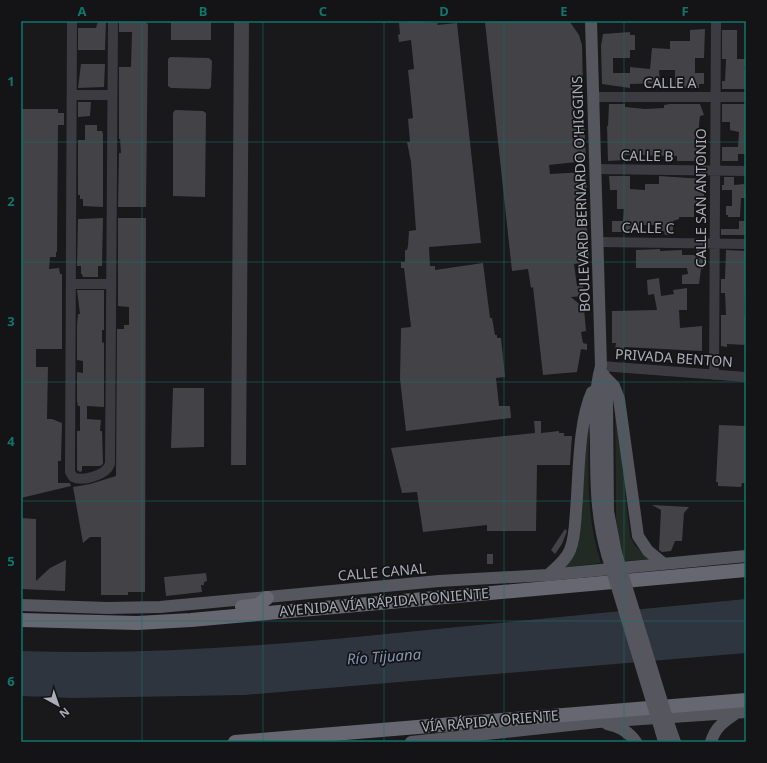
<svg xmlns="http://www.w3.org/2000/svg" width="767" height="763" font-family="'Noto Sans',sans-serif">
<style>
.green{fill:#222a24}
.water{fill:#2f353e}
.building{fill:#434247}
.lines{fill:none;stroke-linecap:round;stroke-linejoin:round}
.minor{stroke:#3b3b41;stroke-width:10}
.major{stroke:#55565e;stroke-width:12}
.highway{stroke:#666770;stroke-width:14}
.major-bridge{stroke:#55565e;stroke-width:12}
.grid{fill:none;stroke:#0f766e;stroke-width:1;stroke-opacity:0.55}
.labels{text-anchor:middle;stroke-width:3.5;stroke-linejoin:round;paint-order:stroke}
.street-label{font-size:14px;fill:#abadb9;stroke:#141315}
.water-label{font-size:15px;font-style:italic;fill:#8495b3;stroke:#141315}
.neatline{fill:none;stroke:#0f766e;stroke-width:1.5}
.grid-label{font-size:13px;text-anchor:middle;font-weight:bold;fill:#0f766e}
</style>
<rect width="100%" height="100%" fill="#19181a"/>
<path class="green" d="M615,398L630,536L634,544L648,559L626,561L624,560L619,544L616,517Z
M590,413C588,464 585,515 601,563L560,568L564,563Z"/>
<path class="water" d="M746,599V653L244,695L72,698L21,696V651C160,656 299,643 437,629C540,619 643,609 746,599Z"/>
<path class="building" d="M98,21H106L105,50H78V28H96Z
M119,21L145,22L148,24L146,207H118L119,153H121L120,139H119V67H131L132,32H119Z
M171,21L211,22V40H171Z
M234,22L249,23L246,465H231Z
M414,22L438,23L437,25L457,23L481,243L429,247L430,266H435V270L483,263L490,318H492L495,335H497V338H501L505,377L496,378L499,406H510L511,418L406,431L400,379L401,328L411,327L404,268H401V262H405V250H407L408,246L409,231L416,230L411,162L407,142H410L408,119L413,118L408,70L414,69L411,40L399,42L398,35L400,34L399,23Z
M485,22H570L579,35L582,45L583,88L581,91L584,116L586,161L549,165L550,174L586,172L587,193H584L587,216H585L588,236L589,262L574,264L577,286L583,285L584,296L571,297L584,308L586,331L581,332L583,343L587,344V350L581,349L577,372L543,375L533,287L531,288L528,269L512,271Z
M705,29L704,58H695V73H704V84H699V88H681V86L675,85V70H659L660,83L630,84V88L602,84L601,46L603,34L630,32V35H635V50H630V58H613V73H630V67L650,69L652,48L670,49V41H690V30Z
M722,30H737V59H746L744,69H746V89H722V81H725L726,59H722Z
M170,57L209,58L212,61L211,87L209,89L171,88L168,86V59Z
M81,64H105L104,87L78,88Z
M78,102H91L90,116L78,117Z
M609,104H625V107L645,109L664,108V105L670,104H700L704,115L700,116L699,124V138H701V147H703V161H677V156L625,155V160L608,161L607,126H608Z
M722,104H746V154H738V161H722V147H738L739,132L730,130V122H722Z
M21,109H58V113H64V125H58L57,252H56V257H50L49,269L59,268L60,274H62V349H36V367H48L47,419H52L62,423L61,461H58V483H70L71,486L21,498Z
M175,110L203,111L206,113L205,197L173,196V113Z
M85,125H97V131H102L103,134V207L83,206V199H80V195H78V140H85Z
M609,176H630V189L645,190V184H659V176L704,179V205H694V217H679V219L673,221V234L665,235L664,231H659V225H643V229H629V232H612V221H623L624,209H617V190H610Z
M724,177H734V185L744,184L746,198H741L740,217H728V215H726V206H732V190H722V185H724Z
M103,218L102,266H98V277H83L82,274H81V266H77L78,219Z
M118,218H146L145,592H128V595H101V537H90L83,543L73,487L90,484L116,476L117,329H124V325H129V307L118,306Z
M739,221H746V235H721V229H739Z
M660,249V251L682,250V255H696L697,250H703V269H701L699,284H682V275L688,274L687,268H636V250Z
M726,250L746,251L744,315H746V345L727,344V347L721,346V315H726L725,293H721V279H725Z
M659,278L661,296L674,294L673,290L687,288V310H679L680,328L702,326V351L624,347V350H615L616,343H612V311L657,310L654,294L648,295L647,280Z
M77,290H104V330H102V342L104,343V407L87,406V419L101,420L100,431H102L103,464L100,466H82V471L80,472L77,470V431H80V406H78L77,401V372L83,373V361L77,360V325L78,314H80Z
M173,388H204V447L171,448Z
M534,421H541V433L559,431V433H564V436H572L570,465H537L536,531H487V525L423,532L417,492L402,493L391,448L535,433Z
M719,425L746,426V483H742L741,487L718,486V482H716Z
M652,505L689,507L684,513L682,541H675L671,551L662,552L659,550L661,510Z
M21,518L36,519V581L50,568L66,560L65,591L21,589Z
M565,529L567,531L562,544L555,554L551,550Z
M487,554H493V564H487Z
M206,573L207,581L204,582V585H201L202,592L166,596L164,577Z"/>
<g class="lines">
<path class="minor" d="M72,21L70,472L73,477C83,482 106,475 110,464L113,21
M73,95H112
M594,97H746
M596,169L746,171
M598,242L746,244
M71,284H110
M601,366L746,377
M714,375L716,21"/>
<path class="major" d="M591,21L601,366C594,392 595,416 596,442C596,480 596,517 607,554
M604,375L607,398L608,511L616,553
M605,377L614,386L619,399L638,536L648,551L664,564
M548,575C556,568 566,560 570,550C575,538 575,523 576,511C579,477 578,423 592,392
M21,605L107,608L160,607L439,581L548,575L746,556
M607,724C619,726 629,732 636,742
M670,728L675,742
M661,731L664,742
M411,742L598,722L746,712
M711,742C715,728 723,722 735,714"/>
<path class="highway" d="M242,607L258,605L267,598
M21,620L137,623L191,620L746,570
M235,742L746,700"/>
<path class="major-bridge" d="M616,553L670,728
M607,554L661,731"/>
</g>
<path class="grid" d="M142,21V742M263,21V742M384,21V742M504,21V742M624,21V742M21,142H746M21,262H746M21,382H746M21,501H746M21,621H746"/>
<g class="labels">
<g class="street-label">
<text x="670" y="88">CALLE A</text>
<text transform="translate(647 156) rotate(1)" y="5">CALLE B</text>
<text transform="translate(581 194) rotate(-92)" y="5">BOULEVARD BERNARDO O'HIGGINS</text>
<text transform="translate(701 198) rotate(-90)" y="5">CALLE SAN ANTONIO</text>
<text transform="translate(648 228) rotate(1)" y="5">CALLE C</text>
<text transform="translate(674 358) rotate(4)" y="5">PRIVADA BENTON</text>
<text transform="translate(382 572) rotate(-5)" y="5">CALLE CANAL</text>
<text transform="translate(384 602) rotate(-5)" y="5">AVENIDA VÍA RÁPIDA PONIENTE</text>
<text transform="translate(490 721) rotate(-5)" y="5">VÍA RÁPIDA ORIENTE</text>
</g>
<g class="water-label">
<text transform="translate(384 657) rotate(-4)" y="5">Río Tijuana</text>
</g>
</g>
<rect width="767" height="763" fill="none" stroke="#141315" stroke-width="44"/>
<g transform="translate(58 705) rotate(140)" stroke="#141315" stroke-width="3" paint-order="stroke">
<path d="M0-3L7 15L0 10L-7 15Z" fill="#abadb9"/>
<text y="-6" font-size="11" font-weight="bold" text-anchor="middle" fill="#abadb9">N</text>
</g>
<rect x="22" y="22" width="723" height="719" class="neatline"/>
<g class="grid-label">
<text x="82" y="16">A</text>
<text x="203" y="16">B</text>
<text x="323" y="16">C</text>
<text x="444" y="16">D</text>
<text x="564" y="16">E</text>
<text x="685" y="16">F</text>
<text x="11" y="86">1</text>
<text x="11" y="206">2</text>
<text x="11" y="326">3</text>
<text x="11" y="446">4</text>
<text x="11" y="566">5</text>
<text x="11" y="686">6</text>
</g>
</svg>
